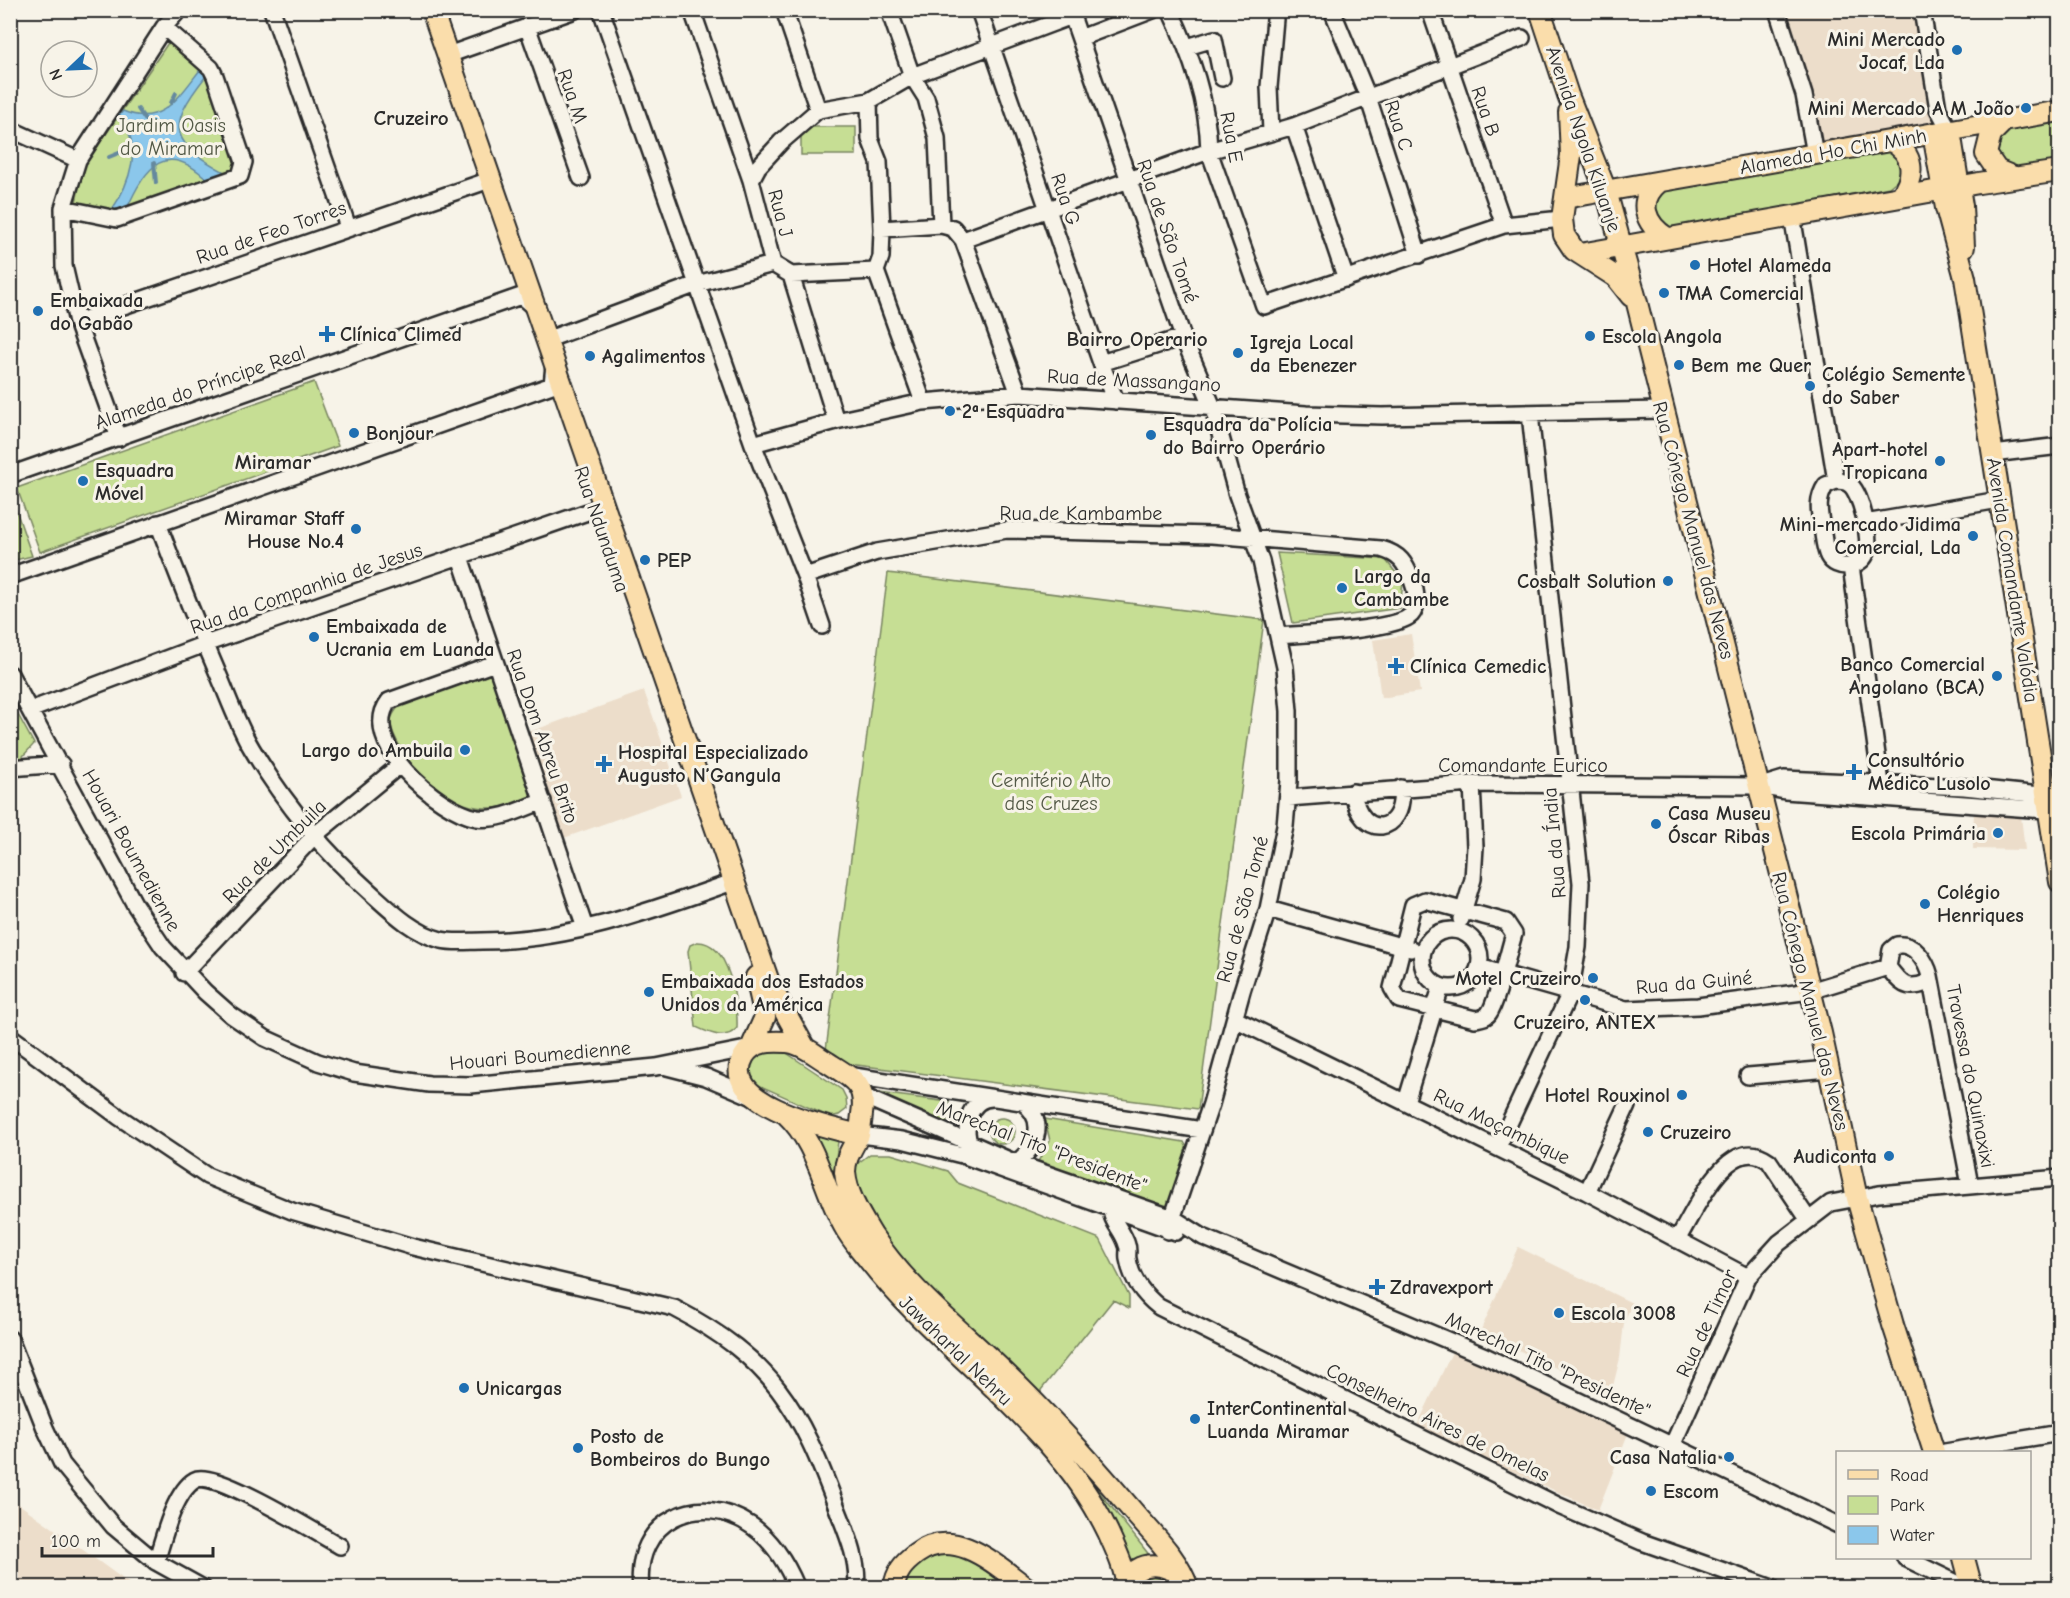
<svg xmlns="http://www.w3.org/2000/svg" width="2070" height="1598" font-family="'Comic Neue',sans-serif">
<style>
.built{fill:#ecddca}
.green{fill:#c6de94;stroke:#788460;stroke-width:1.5}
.water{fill:#8bc7eb;stroke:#65899e;stroke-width:1.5}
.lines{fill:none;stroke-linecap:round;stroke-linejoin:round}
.stream{stroke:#65899e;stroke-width:4}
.minor-casing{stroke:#2b2b2b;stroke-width:20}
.major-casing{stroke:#2b2b2b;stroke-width:24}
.minor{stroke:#f7f3e8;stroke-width:15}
.major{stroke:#faddab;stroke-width:20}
.poi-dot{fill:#1f6fb2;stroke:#f7f3e8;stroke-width:2}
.labels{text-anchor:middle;stroke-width:6;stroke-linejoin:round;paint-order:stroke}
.poi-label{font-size:20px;font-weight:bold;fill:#2b2b2b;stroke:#f7f3e8;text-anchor:start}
.street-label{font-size:20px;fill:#2b2b2b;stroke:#f7f3e8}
.park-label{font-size:20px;fill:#525845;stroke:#f7f3e8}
.neighbourhood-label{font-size:21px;font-weight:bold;fill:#2b2b2b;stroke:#f7f3e8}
</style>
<rect width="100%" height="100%" fill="#f7f3e8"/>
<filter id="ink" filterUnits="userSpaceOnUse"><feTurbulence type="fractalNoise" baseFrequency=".0167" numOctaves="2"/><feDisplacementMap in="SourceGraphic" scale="12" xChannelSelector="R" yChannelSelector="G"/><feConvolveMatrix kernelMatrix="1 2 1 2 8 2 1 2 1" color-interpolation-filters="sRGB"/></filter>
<g filter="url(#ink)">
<path class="built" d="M1777,11H1922L1938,109L1933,133L1815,154Z
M1411,634L1420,692L1381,698L1373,640Z
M644,691L681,796L564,838L526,733Z
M1974,808L2021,816L2025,850L1973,849Z
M1518,1247L1632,1303L1624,1323L1620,1358L1611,1394L1480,1332Z
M1454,1348L1629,1431L1598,1510L1416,1428Z
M10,1498L46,1523L134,1587H11Z"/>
<path class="green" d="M170,40L212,78L239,163L237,170L110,216L75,207L83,168Z
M2059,121V163L2014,170L2001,167L1994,145L2007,130Z
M801,127H856V155H801Z
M1890,148L1903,164L1900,178L1889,187L1672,229L1665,228L1655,220V197L1666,188Z
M314,382L338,446L40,552L17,488Z
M10,493L32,556L11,561H10Z
M1277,553L1385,559L1403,582L1400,608L1293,623Z
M888,573L1264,620L1198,1109L849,1064L826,1050Z
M490,674L533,797C517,803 502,809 484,808C447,806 412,772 397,741C394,735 389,726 391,719C392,715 396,710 398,707Z
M10,700L34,744L14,766L10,765Z
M697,942C730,941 738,1004 737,1028C726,1041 709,1033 696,1027L688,951L690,945Z
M779,1048L842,1090L846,1098L847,1109L839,1115L830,1117L754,1083L747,1073L754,1052Z
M864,1091L949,1102L946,1126Z
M989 1131a13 13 0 1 1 26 0a13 13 0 1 1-26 0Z
M1045,1119L1184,1142L1190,1153L1172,1205L1162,1212L1037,1163L1050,1141Z
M813,1133L838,1141L834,1176L846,1210L979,1362L1072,1457L1154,1561L1134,1570L1101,1512L850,1223Z
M870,1154H891L948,1171L958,1183L1100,1239L1129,1296V1308L1113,1300L1041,1390L1042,1403L889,1254L854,1188V1166Z
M952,1553L971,1561L1008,1587H982L964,1584L945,1588L901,1587C909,1564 929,1556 952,1553Z
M1155,1575L1166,1576L1179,1588H1138L1144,1579Z"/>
<path class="water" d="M200,70L206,76C164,129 171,143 228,174L209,181C166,139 145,166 126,211H111C129,185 146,142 117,118L123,111C161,127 178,98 200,70Z"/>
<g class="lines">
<path class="stream" d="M171,103L176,93
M138,109L146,121
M184,146L198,148
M109,157L136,146
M154,163L156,183"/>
<defs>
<path id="minor" d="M272,10L348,227
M601,10L753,444L805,576L822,626
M692,10L751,180L773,264L791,275L836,421
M784,10L818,110
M889,10L912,76L926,98L937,138L941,225
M979,10L1101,363L1116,401
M1070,10L1183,337L1212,405L1237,495L1261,561L1285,667L1289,711V781L1285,826L1268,909L1242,991L1211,1104L1168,1231
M1170,10C1191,55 1208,101 1209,151L1264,306L1504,225L1562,219
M1332,10L1368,97L1419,255
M1430,10L1504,225
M1777,10L1804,95L1815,154
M1922,10L1938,109L1950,131
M527,26L581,178
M1080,38L1153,10
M1187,47L1214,39L1222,78
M448,55L575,10
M869,101L870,139L879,162L882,229
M1294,126L1346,279
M10,129L78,160
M1271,132L1269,87L1275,19
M751,180L758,167L781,142L818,110L869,101L912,76L1072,16
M63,208L117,219L240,176L244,162L215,76L211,68L164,27
M1792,215L1836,481
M963,240L1019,394
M876,271L923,402
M791,275L876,271L881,257L882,229L941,225L953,228L963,240L1209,151L1294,126L1522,38
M77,322L481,183
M546,340L697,284L773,264
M1101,363L1183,337
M119,438L77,322L64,266L63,208L78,160L164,27L179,10
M753,444L836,421L923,402L1019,394L1306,414L1382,416L1662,410
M1993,454L2060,446
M10,475L521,296L536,309
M1836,481C1840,481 1845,481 1849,484C1861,491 1872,541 1866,554C1860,568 1836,571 1828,556C1825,550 1824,541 1823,534C1820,515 1815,501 1826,485Z
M158,523C178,577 199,630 222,683C231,705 240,729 252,749C283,801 325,852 370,892C391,911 413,933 441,940C454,943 469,941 482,941C566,941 645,913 724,885
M1865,523L1999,500
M460,557L585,928
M1851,566L1882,791
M10,576L552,385L554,365
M805,576L877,552L1007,530L1212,535L1381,549C1400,554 1405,563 1412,580C1416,590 1419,606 1411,615C1397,630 1304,634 1279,636
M495,663L389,701C357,742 439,811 477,818C499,821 522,809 543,801
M10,674L135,905L163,947L205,992L231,1015L265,1038L318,1062L354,1073L429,1084L471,1085L656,1067L751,1048
M30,710L205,644L596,509
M10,768L61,764
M1761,786L1784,779L1964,787L2060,797
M1353,792C1360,841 1406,835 1401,788
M1288,798L1472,784L1758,786L1785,791L2060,811
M1425,900L1506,922L1514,934C1509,949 1497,1003 1489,1013C1486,1018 1480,1018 1475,1019L1399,1000L1392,988L1413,905Z
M1268,909L1411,949
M1461,919L1473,879L1475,847L1472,784
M1422 959a29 29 0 1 1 58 0a29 29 0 1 1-58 0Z
M1479,967L1626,1009L1698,1006L1810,991L1888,967
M184,973L315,835L400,765
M1930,976L1926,983C1906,991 1900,983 1888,967L1891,950L1897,945C1915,943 1926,961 1930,976L1970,1185
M1235,1019L1587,1192L1748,1277
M10,1036L119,1117L207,1176L292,1211L413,1247L674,1308C772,1359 800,1408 837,1508C846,1531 860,1562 856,1588
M667,1067L706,1077L753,1097
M847,1075L1202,1130
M1748,1076L1830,1069
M865,1097L1016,1163L1173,1218L1203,1237L1485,1356L1838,1525
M1406,1102L1441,987
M859,1135L902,1140L962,1155L1176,1232
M1498,1147L1570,993L1578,947L1581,883L1530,414
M971,1149C962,1130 968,1098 993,1098
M1009,1166C1035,1155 1050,1121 1022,1102
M1587,1192L1627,1106
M1112,1197C1107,1222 1121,1225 1127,1245C1129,1249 1127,1255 1128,1259C1131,1278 1144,1295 1159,1307L1559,1506L1642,1542L1772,1588
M1677,1240C1694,1213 1728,1130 1769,1161L1808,1219
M10,1339L45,1428L62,1464L113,1526L156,1562L203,1588
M1672,1446L1748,1277L1779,1243L1831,1203L1879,1194L2060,1178
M1945,1452L2060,1433
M1905,1558L1967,1588
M156,1562C163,1540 174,1492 195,1480C214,1469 317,1533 340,1546
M641,1588C633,1521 699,1489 752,1526C773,1541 787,1564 797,1588"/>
<path id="major" d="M432,10L770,985L805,1048
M1540,10L1568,95L1606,191L1637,303L1821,1033L1857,1198L1893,1325L1934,1452
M1569,112L1571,155L1562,219L1564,235L1574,250L1616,277L1631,296
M2004,121L1991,134L1986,154L1997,170L2014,177
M1950,131L1962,206L1964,247
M1933,133L1946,208L1965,278L2060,882
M1891,141C1915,154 1915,176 1901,196
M1659,182C1636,201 1645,224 1667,238
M1565,198L2060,111
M1580,254L1979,183L2060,171
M751,1048L765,1017L756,977
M786,1114C818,1144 823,1189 844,1226C850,1238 860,1249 868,1259C943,1355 1054,1420 1108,1532C1116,1550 1125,1568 1127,1588
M859,1135C830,1128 716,1104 744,1056C753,1041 770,1041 786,1042C800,1042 815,1055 827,1062C851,1078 867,1083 862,1114C861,1122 861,1130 858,1137C852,1149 845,1158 845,1172C847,1195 860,1215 872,1235C906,1287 957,1327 1001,1369C1048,1414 1089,1460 1131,1509C1151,1533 1178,1557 1188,1588
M1964,1558L1972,1588
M1127,1582C1140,1558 1165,1563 1183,1577
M894,1588C896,1572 903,1564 916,1554C955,1525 996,1565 1027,1588"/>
</defs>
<use href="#minor" class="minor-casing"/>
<use href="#major" class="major-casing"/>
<use href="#minor" class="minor"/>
<use href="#major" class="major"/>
</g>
</g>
<g class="poi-dot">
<circle cx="1957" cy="50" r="6"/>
<circle cx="2026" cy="108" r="6"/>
<circle cx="1695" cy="265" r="6"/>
<circle cx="1664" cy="293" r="6"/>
<circle cx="38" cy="311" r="6"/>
<path d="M324 325h6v6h6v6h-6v6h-6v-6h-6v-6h6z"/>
<circle cx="1590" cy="336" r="6"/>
<circle cx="1238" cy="353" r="6"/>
<circle cx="590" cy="356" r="6"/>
<circle cx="1679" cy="365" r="6"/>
<circle cx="1810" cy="386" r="6"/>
<circle cx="950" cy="411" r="6"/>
<circle cx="354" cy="433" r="6"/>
<circle cx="1151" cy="435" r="6"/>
<circle cx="1940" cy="461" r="6"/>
<circle cx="83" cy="481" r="6"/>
<circle cx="356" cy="529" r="6"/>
<circle cx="1973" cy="536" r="6"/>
<circle cx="645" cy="560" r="6"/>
<circle cx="1668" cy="581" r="6"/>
<circle cx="1342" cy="588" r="6"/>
<circle cx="314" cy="637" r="6"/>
<path d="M1393 657h6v6h6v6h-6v6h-6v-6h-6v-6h6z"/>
<circle cx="1997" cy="676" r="6"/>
<circle cx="465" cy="750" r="6"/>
<path d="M601 755h6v6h6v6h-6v6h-6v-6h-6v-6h6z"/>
<path d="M1851 763h6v6h6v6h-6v6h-6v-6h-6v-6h6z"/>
<circle cx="1656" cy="824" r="6"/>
<circle cx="1998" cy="833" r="6"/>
<circle cx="1925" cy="904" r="6"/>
<circle cx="1593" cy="978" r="6"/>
<circle cx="649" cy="992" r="6"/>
<circle cx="1585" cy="1000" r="6"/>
<circle cx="1682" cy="1095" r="6"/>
<circle cx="1648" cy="1132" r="6"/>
<circle cx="1889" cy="1156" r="6"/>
<path d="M1374 1278h6v6h6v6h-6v6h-6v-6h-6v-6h6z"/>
<circle cx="1559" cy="1313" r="6"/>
<circle cx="464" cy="1388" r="6"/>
<circle cx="1195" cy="1419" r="6"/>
<circle cx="578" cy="1448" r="6"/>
<circle cx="1729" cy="1457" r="6"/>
<circle cx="1651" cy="1491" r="6"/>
</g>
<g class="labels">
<g class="poi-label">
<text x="1945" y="46" text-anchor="end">Mini Mercado<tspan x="1945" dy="23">Jocaf, Lda</tspan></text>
<text x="2014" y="115" text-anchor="end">Mini Mercado A M João</text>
<text x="1707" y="272">Hotel Alameda</text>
<text x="1676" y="300">TMA Comercial</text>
<text x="50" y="307">Embaixada<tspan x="50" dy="23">do Gabão</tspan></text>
<text x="340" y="341">Clínica Climed</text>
<text x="1602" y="343">Escola Angola</text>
<text x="1250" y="349">Igreja Local<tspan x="1250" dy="23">da Ebenezer</tspan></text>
<text x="602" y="363">Agalimentos</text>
<text x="1691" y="372">Bem me Quer</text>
<text x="1822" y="381">Colégio Semente<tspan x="1822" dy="23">do Saber</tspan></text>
<text x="962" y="418">2ª Esquadra</text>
<text x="1163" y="431">Esquadra da Polícia<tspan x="1163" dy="23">do Bairro Operário</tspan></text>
<text x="366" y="440">Bonjour</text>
<text x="1928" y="456" text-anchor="end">Apart-hotel<tspan x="1928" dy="23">Tropicana</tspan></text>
<text x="95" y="477">Esquadra<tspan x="95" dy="23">Móvel</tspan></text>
<text x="344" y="525" text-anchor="end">Miramar Staff<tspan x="344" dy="23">House No.4</tspan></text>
<text x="1961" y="531" text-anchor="end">Mini-mercado Jidima<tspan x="1961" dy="23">Comercial, Lda</tspan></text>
<text x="657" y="567">PEP</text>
<text x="1354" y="583">Largo da<tspan x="1354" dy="23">Cambambe</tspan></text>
<text x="1656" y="588" text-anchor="end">Cosbalt Solution</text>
<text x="326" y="633">Embaixada de<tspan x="326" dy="23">Ucrania em Luanda</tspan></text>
<text x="1985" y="671" text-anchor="end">Banco Comercial<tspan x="1985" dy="23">Angolano (BCA)</tspan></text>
<text x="1410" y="673">Clínica Cemedic</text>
<text x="453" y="757" text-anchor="end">Largo do Ambuila</text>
<text x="618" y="759">Hospital Especializado<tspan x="618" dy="23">Augusto N’Gangula</tspan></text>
<text x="1868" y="767">Consultório<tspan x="1868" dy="23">Médico Lusolo</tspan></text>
<text x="1668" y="820">Casa Museu<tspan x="1668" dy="23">Óscar Ribas</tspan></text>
<text x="1986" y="840" text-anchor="end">Escola Primária</text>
<text x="1937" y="899">Colégio<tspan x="1937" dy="23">Henriques</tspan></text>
<text x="1581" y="985" text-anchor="end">Motel Cruzeiro</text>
<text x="661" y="988">Embaixada dos Estados<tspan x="661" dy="23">Unidos da América</tspan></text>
<text x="1585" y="1029" text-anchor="middle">Cruzeiro, ANTEX</text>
<text x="1670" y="1102" text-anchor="end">Hotel Rouxinol</text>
<text x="1660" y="1139">Cruzeiro</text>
<text x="1877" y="1163" text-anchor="end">Audiconta</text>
<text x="1390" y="1294">Zdravexport</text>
<text x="1571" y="1320">Escola 3008</text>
<text x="476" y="1395">Unicargas</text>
<text x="1207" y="1415">InterContinental<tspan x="1207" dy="23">Luanda Miramar</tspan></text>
<text x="590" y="1443">Posto de<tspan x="590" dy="23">Bombeiros do Bungo</tspan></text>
<text x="1717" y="1464" text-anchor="end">Casa Natalia</text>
<text x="1663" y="1498">Escom</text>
</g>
<g class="street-label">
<text transform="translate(573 96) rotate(71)" y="7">Rua M</text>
<text transform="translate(1486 111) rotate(71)" y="7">Rua B</text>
<text transform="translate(1399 125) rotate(72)" y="7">Rua C</text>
<text transform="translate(1232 137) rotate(79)" y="7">Rua E</text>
<text transform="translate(1584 139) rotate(71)" y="7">Avenida Ngola Kiluanje</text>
<text transform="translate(1833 151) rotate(-10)" y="7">Alameda Ho Chi Minh</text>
<text transform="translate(1066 199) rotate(71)" y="7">Rua G</text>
<text transform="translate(781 213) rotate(75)" y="7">Rua J</text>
<text transform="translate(1168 231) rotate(71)" y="7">Rua de São Tomé</text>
<text transform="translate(271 232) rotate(-19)" y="7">Rua de Feo Torres</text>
<text transform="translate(1134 380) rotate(3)" y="7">Rua de Massangano</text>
<text transform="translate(200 387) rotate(-19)" y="7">Alameda do Príncipe Real</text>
<text x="1081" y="520">Rua de Kambambe</text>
<text transform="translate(602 529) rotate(71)" y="7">Rua Ndunduma</text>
<text transform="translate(1694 530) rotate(75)" y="7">Rua Cónego Manuel das Neves</text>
<text transform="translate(2013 580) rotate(81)" y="7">Avenida Comandante Valódia</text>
<text transform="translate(306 588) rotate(-19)" y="7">Rua da Companhia de Jesus</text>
<text transform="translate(543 736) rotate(71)" y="7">Rua Dom Abreu Brito</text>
<text x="1523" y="772">Comandante Eurico</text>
<text transform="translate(1554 843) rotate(-95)" y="7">Rua da Índia</text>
<text transform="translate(132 850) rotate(61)" y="7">Houari Boumedienne</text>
<text transform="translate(274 851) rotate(-45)" y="7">Rua de Umbuila</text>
<text transform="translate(1242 909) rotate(-75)" y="7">Rua de São Tomé</text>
<text transform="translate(1694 982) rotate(-5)" y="7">Rua da Guiné</text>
<text transform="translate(1811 1001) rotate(76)" y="7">Rua Cónego Manuel das Neves</text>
<text transform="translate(540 1055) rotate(-5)" y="7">Houari Boumedienne</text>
<text transform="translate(1971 1076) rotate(79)" y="7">Travessa do Quinaxixi</text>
<text transform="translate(1502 1126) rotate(26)" y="7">Rua Moçambique</text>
<text transform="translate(1042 1146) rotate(21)" y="7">Marechal Tito "Presidente"</text>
<text transform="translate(1706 1323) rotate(-65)" y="7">Rua de Timor</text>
<text transform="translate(956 1350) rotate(44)" y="7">Jawaharlal Nehru</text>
<text transform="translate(1548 1364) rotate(25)" y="7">Marechal Tito "Presidente"</text>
<text transform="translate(1438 1422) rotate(26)" y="7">Conselheiro Aires de Omelas</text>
</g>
<g class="park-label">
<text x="171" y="132">Jardim Oasis<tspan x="171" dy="23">do Miramar</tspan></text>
<text x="1051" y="787">Cemitério Alto<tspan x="1051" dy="23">das Cruzes</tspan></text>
</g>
<g class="neighbourhood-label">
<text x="411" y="125">Cruzeiro</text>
<text x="1137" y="346">Bairro Operario</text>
<text x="273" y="469">Miramar</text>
</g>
</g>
<rect width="2070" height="1598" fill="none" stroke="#f7f3e8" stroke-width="36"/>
<rect x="18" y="18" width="2034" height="1562" fill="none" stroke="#2b2b2b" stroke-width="2" filter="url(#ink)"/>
<rect x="1836" y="1451" width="195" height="108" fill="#f7f3e8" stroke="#a5a39c" stroke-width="1.5"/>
<rect x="1848" y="1470" width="30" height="9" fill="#faddab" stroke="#a5a39c" stroke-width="1.5"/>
<text x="1890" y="1481" font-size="18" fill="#2b2b2b">Road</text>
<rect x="1848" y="1496" width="30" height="18" fill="#c6de94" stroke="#a5a39c" stroke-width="1.5"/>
<text x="1890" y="1511" font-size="18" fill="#2b2b2b">Park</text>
<rect x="1848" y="1526" width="30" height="18" fill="#8bc7eb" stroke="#a5a39c" stroke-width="1.5"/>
<text x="1890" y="1541" font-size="18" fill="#2b2b2b">Water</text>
<g transform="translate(69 69) rotate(247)"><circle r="28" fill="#f7f3e8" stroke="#a5a39c" stroke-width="1.5"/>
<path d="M0-4.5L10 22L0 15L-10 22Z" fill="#1f6fb2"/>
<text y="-9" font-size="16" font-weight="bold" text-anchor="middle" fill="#2b2b2b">N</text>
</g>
<path d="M42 1547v9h171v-9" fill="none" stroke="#2b2b2b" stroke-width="3"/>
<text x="51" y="1547" font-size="18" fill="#2b2b2b" stroke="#f7f3e8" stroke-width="4.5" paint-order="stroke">100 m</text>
</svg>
